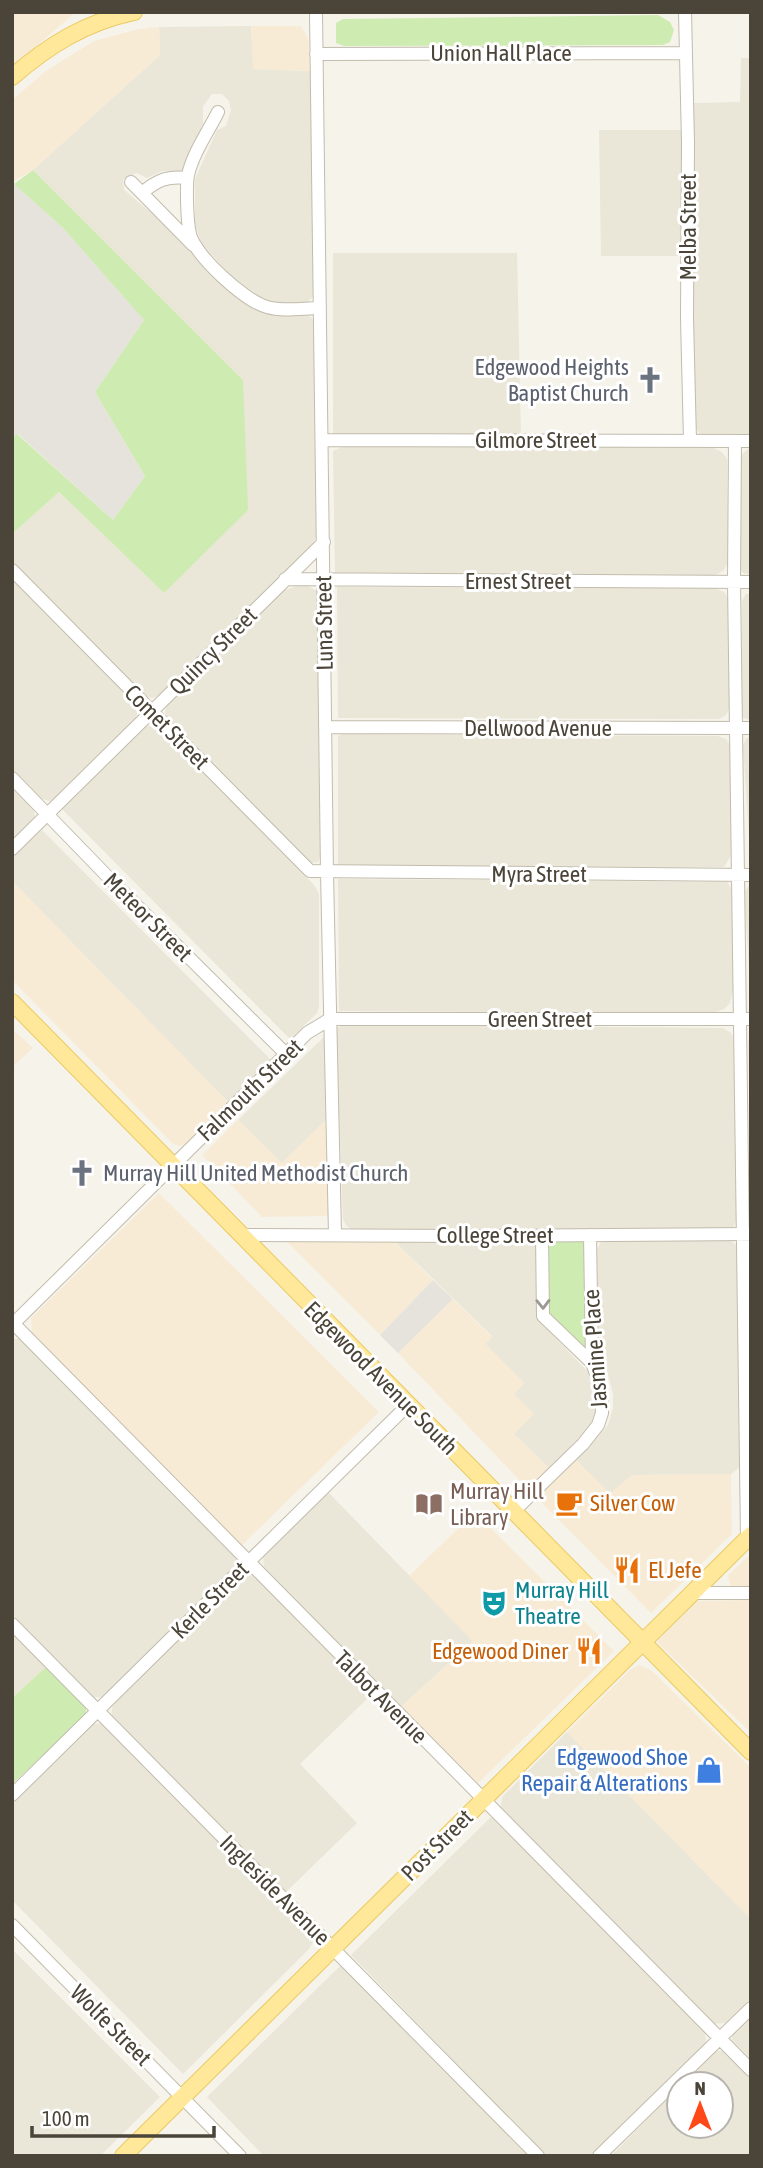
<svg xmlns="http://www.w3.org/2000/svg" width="763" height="2168" font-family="'Asap Condensed',sans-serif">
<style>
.residential{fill:#eae6d8}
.commercial{fill:#f8ebd6}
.industrial{fill:#e6e2dc}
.green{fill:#ceecb2}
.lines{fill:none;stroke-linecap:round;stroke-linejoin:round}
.minor-casing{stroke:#c2bcac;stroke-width:14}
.major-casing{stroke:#eaca64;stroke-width:18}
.minor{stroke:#fff;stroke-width:12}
.major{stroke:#ffe89a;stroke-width:16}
.oneway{stroke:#9c9892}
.labels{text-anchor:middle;stroke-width:6;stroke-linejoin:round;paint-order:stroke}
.street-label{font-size:23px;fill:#4b4438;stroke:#fff}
.worship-label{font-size:23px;fill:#5b616d;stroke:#fff;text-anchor:end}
.education-label{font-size:23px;fill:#785e54;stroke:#fff;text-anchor:start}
.food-label{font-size:23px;fill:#c56008;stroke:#fff;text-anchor:start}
.culture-label{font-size:23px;fill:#0d838f;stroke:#fff;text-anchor:start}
.shop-label{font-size:23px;fill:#366cbe;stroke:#fff;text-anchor:end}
</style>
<rect width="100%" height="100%" fill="#f6f3eb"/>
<path class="residential" d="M251,26L254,69L310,71L314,290L312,298L306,303L280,304L260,299L238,284L201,243L195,224V179L217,130L226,126L231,110L229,101L222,94H212L203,106V124L186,168L181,171H162L147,178L137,173L123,179L124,190L161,221L236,296L252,308L272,314H306L312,318L314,324L316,537L311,547L161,695L152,698L141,694L12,563V534L59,492L164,593L242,379L33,170L160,55L159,27Z
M741,58H751V434H700L694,426V103L740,102Z
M599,130H683L684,256H601Z
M333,253H517L521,434L339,435L333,433Z
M710,446L722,452L727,459L728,563L723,571L715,575L335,573L333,451L342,447Z
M751,447V575L743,573L740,569L739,461L742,454Z
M12,580L134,702L138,709L136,718L56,798L50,801L42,799L12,770Z
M297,586H308L318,592L320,857L318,862L312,863L305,859L167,720L165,712L167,704L282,591Z
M337,587L715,588L724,592L728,598L730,707L726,715L719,719L338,718Z
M746,594H751V720L743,718L742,714V601Z
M147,726H155L165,732L314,885L319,894V1007L317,1013L290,1039L61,808L140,730Z
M342,734L718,736L726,739L730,745L732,854L724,867L338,866V736Z
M751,736V865L743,745L746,739Z
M12,787L33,808L35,816L34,823L12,843Z
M42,830L270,1059L228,1102L12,881V857Z
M338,879L727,882L732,889L733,991L730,1003L724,1009L713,1013L339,1011Z
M751,883V995L744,892Z
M342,1025L723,1028L731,1033L734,1039L738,1217L734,1226L727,1230H352L346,1225L343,1219L336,1029Z
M325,1036L329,1117L282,1163L238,1120Z
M751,1037V1217L748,1041Z
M393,1240H532L537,1243L539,1315L544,1326L594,1378L600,1398L593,1424L549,1468L514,1434V1394L524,1383L485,1344L492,1336Z
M607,1240H730L738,1247L740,1467L731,1474L632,1475L610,1494L576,1460L608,1425L613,1408V1394L609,1378L598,1358L597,1249L601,1242Z
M12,1339H21L237,1558L238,1565L104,1697H94L12,1614Z
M328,1492L473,1641L401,1707L264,1567L263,1556Z
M245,1575H256L372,1694L300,1764L357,1823L286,1892L111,1717L113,1703Z
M12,1632L47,1666L12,1698Z
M103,1723L315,1939L309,1949L183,2074L12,1900V1804L93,1724Z
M567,1732L751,1919V1998L725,2023L713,2024L501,1807L502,1797Z
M491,1817L705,2031L706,2043L593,2156H546L351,1955Z
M12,1949L160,2097L100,2156H12Z
M341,1965L531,2156H264L207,2097Z
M751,2015V2059L732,2040L733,2033Z
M715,2051H723L751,2079V2156H611L679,2087V2126H721V2084H682Z"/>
<path class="commercial" d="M12,12H76L12,67Z
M251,26H301L308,38L310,71L253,69Z
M159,27L160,55L33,170L12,182V100L46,71L94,41L139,29Z
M12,881L228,1102L187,1143L180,1146L173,1144L12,980Z
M12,1029L33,1048L12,1067Z
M329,1117L330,1216L262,1217L202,1155L238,1120L282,1163Z
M159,1193L379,1412L242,1545L32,1333L31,1318Z
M290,1240H393L433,1280L380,1335L287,1242Z
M453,1299L492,1337L486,1344L524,1383L514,1394L534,1414L514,1434L549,1468L529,1490L398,1353Z
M576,1460L610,1493L632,1475L731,1474L732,1534L651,1613L537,1498Z
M475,1512L614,1651L478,1783L401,1707L473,1641L409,1576Z
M751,1554V1588H731L728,1575Z
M751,1600V1733L657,1642L693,1601Z
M639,1665L652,1671L751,1768V1919L567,1732L630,1670Z"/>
<path class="industrial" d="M12,182L62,227L144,320L95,392L145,476L113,520L18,434L12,439Z
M433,1280L453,1299L398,1353L380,1335Z"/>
<path class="green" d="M658,15L670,22L674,30L670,42L663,45L344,46L336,43V23L343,19Z
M33,170L243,380L248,510L164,593L59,492L12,534V439L17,434L113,520L145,476L95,392L144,320L62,227L14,184Z
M585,1241V1349L549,1316L548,1242Z
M47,1666L86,1705V1716L12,1784V1698Z"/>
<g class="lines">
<defs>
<path id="minor" d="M316,12L327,873L335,1234
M685,12L688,143L687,318L690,441
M316,54L685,53
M218,112C208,132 193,153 188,175C186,187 187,222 190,234C195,256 245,301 267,307C284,312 303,308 320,308
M131,182L193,245
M142,193C157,180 167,176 187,178
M322,440L751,441
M735,441L734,582L747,1538
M12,570L310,871L751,875
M285,579L751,582
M325,727L751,728
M12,778L107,876L286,1054
M12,849L324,542
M240,1235L466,1236L750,1234
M542,1235L543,1316L592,1363
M12,1322L751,2070
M12,1325L286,1054L307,1033L330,1019H751
M513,1512L583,1444L598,1425L602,1413L601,1387L592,1363L590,1235
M693,1593H751
M12,1624L538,2156
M12,1795L408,1405
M12,1925L240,2156
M599,2156L751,2008"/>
<path id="major" d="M12,77C49,45 86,22 134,12
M12,1002L751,1752
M123,2156L751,1535"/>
</defs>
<use href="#minor" class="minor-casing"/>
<use href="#major" class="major-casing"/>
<use href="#minor" class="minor"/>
<use href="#major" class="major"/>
</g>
<defs><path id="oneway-chevron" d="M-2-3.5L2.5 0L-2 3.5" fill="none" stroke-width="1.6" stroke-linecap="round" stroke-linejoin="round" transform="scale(1.75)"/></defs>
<use class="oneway" href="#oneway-chevron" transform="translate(543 1304) rotate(89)"/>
<defs>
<symbol id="church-bare" viewBox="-9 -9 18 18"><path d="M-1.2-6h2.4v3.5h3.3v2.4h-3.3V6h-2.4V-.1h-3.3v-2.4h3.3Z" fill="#6b7280" stroke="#fff" stroke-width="2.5" paint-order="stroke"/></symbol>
<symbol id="cafe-bare" viewBox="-9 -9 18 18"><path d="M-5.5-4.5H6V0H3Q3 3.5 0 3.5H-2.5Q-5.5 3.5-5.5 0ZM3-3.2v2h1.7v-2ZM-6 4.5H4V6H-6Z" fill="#e8710a" stroke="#fff" stroke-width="2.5" paint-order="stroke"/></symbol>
<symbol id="library-bare" viewBox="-9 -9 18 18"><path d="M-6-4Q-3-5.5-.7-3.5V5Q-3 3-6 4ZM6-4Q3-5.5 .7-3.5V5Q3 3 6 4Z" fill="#8d6e63" stroke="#fff" stroke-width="2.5" paint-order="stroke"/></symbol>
<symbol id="restaurant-bare" viewBox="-9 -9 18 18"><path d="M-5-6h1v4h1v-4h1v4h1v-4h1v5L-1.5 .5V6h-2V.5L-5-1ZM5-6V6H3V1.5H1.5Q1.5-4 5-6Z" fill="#e8710a" stroke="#fff" stroke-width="2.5" paint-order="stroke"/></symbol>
<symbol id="theatre-bare" viewBox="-9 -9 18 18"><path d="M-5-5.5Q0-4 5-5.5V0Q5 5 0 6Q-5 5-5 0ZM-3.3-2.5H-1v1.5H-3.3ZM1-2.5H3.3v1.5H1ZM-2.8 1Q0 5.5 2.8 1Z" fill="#0f9aa8" stroke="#fff" stroke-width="2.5" paint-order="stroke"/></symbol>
<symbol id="shop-bare" viewBox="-9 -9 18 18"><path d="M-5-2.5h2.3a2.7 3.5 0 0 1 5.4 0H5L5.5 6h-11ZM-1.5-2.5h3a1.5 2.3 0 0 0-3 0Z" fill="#3f7fe0" stroke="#fff" stroke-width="2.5" paint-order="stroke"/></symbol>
</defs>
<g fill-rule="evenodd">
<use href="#church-bare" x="631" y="361" width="38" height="38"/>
<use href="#church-bare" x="63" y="1154" width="38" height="38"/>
<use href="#cafe-bare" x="550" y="1484" width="38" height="38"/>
<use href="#library-bare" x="410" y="1485" width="38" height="38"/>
<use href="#restaurant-bare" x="608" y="1551" width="38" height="38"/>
<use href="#theatre-bare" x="475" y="1584" width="38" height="38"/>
<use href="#restaurant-bare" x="570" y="1632" width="38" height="38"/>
<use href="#shop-bare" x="690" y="1751" width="38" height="38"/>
</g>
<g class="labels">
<g class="street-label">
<text x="501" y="61">Union Hall Place</text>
<text transform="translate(688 227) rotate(-90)" y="8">Melba Street</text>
<text x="536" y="448">Gilmore Street</text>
<text x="518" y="589">Ernest Street</text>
<text transform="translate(324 623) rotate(-91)" y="8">Luna Street</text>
<text transform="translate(213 651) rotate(-45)" y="8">Quincy Street</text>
<text transform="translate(167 727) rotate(45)" y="8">Comet Street</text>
<text x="538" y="736">Dellwood Avenue</text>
<text x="539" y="882">Myra Street</text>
<text transform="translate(148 917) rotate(45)" y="8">Meteor Street</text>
<text x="540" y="1027">Green Street</text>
<text transform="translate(250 1090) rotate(-44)" y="8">Falmouth Street</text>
<text x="495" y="1243">College Street</text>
<text transform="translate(595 1349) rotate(-94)" y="8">Jasmine Place</text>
<text transform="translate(381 1378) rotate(45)" y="8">Edgewood Avenue South</text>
<text transform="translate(210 1600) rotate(-45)" y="8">Kerle Street</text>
<text transform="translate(381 1697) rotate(45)" y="8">Talbot Avenue</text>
<text transform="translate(437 1845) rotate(-45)" y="8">Post Street</text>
<text transform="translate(275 1890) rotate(45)" y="8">Ingleside Avenue</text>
<text transform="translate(111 2025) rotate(45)" y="8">Wolfe Street</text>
</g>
<g class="worship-label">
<text x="629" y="375">Edgewood Heights<tspan x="629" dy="26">Baptist Church</tspan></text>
<text x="103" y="1181" text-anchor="start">Murray Hill United Methodist Church</text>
</g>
<g class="education-label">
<text x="450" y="1499">Murray Hill<tspan x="450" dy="26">Library</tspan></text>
</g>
<g class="food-label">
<text x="590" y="1511">Silver Cow</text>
<text x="648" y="1578">El Jefe</text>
<text x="568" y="1659" text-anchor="end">Edgewood Diner</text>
</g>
<g class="culture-label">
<text x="515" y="1598">Murray Hill<tspan x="515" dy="26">Theatre</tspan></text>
</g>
<g class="shop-label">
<text x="688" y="1765">Edgewood Shoe<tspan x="688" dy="26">Repair &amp; Alterations</tspan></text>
</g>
</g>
<rect width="763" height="2168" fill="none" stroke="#4b4438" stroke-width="28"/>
<g transform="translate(700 2105)"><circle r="33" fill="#ffffff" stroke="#b7b4af" stroke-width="2"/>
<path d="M0-5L12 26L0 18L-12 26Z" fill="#ff4918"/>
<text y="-10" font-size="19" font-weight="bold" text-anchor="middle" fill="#4b4438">N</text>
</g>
<path d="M32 2126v10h182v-10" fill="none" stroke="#4b4438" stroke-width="3.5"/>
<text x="42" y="2126" font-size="21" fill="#4b4438" stroke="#ffffff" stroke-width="5" paint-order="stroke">100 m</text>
</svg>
